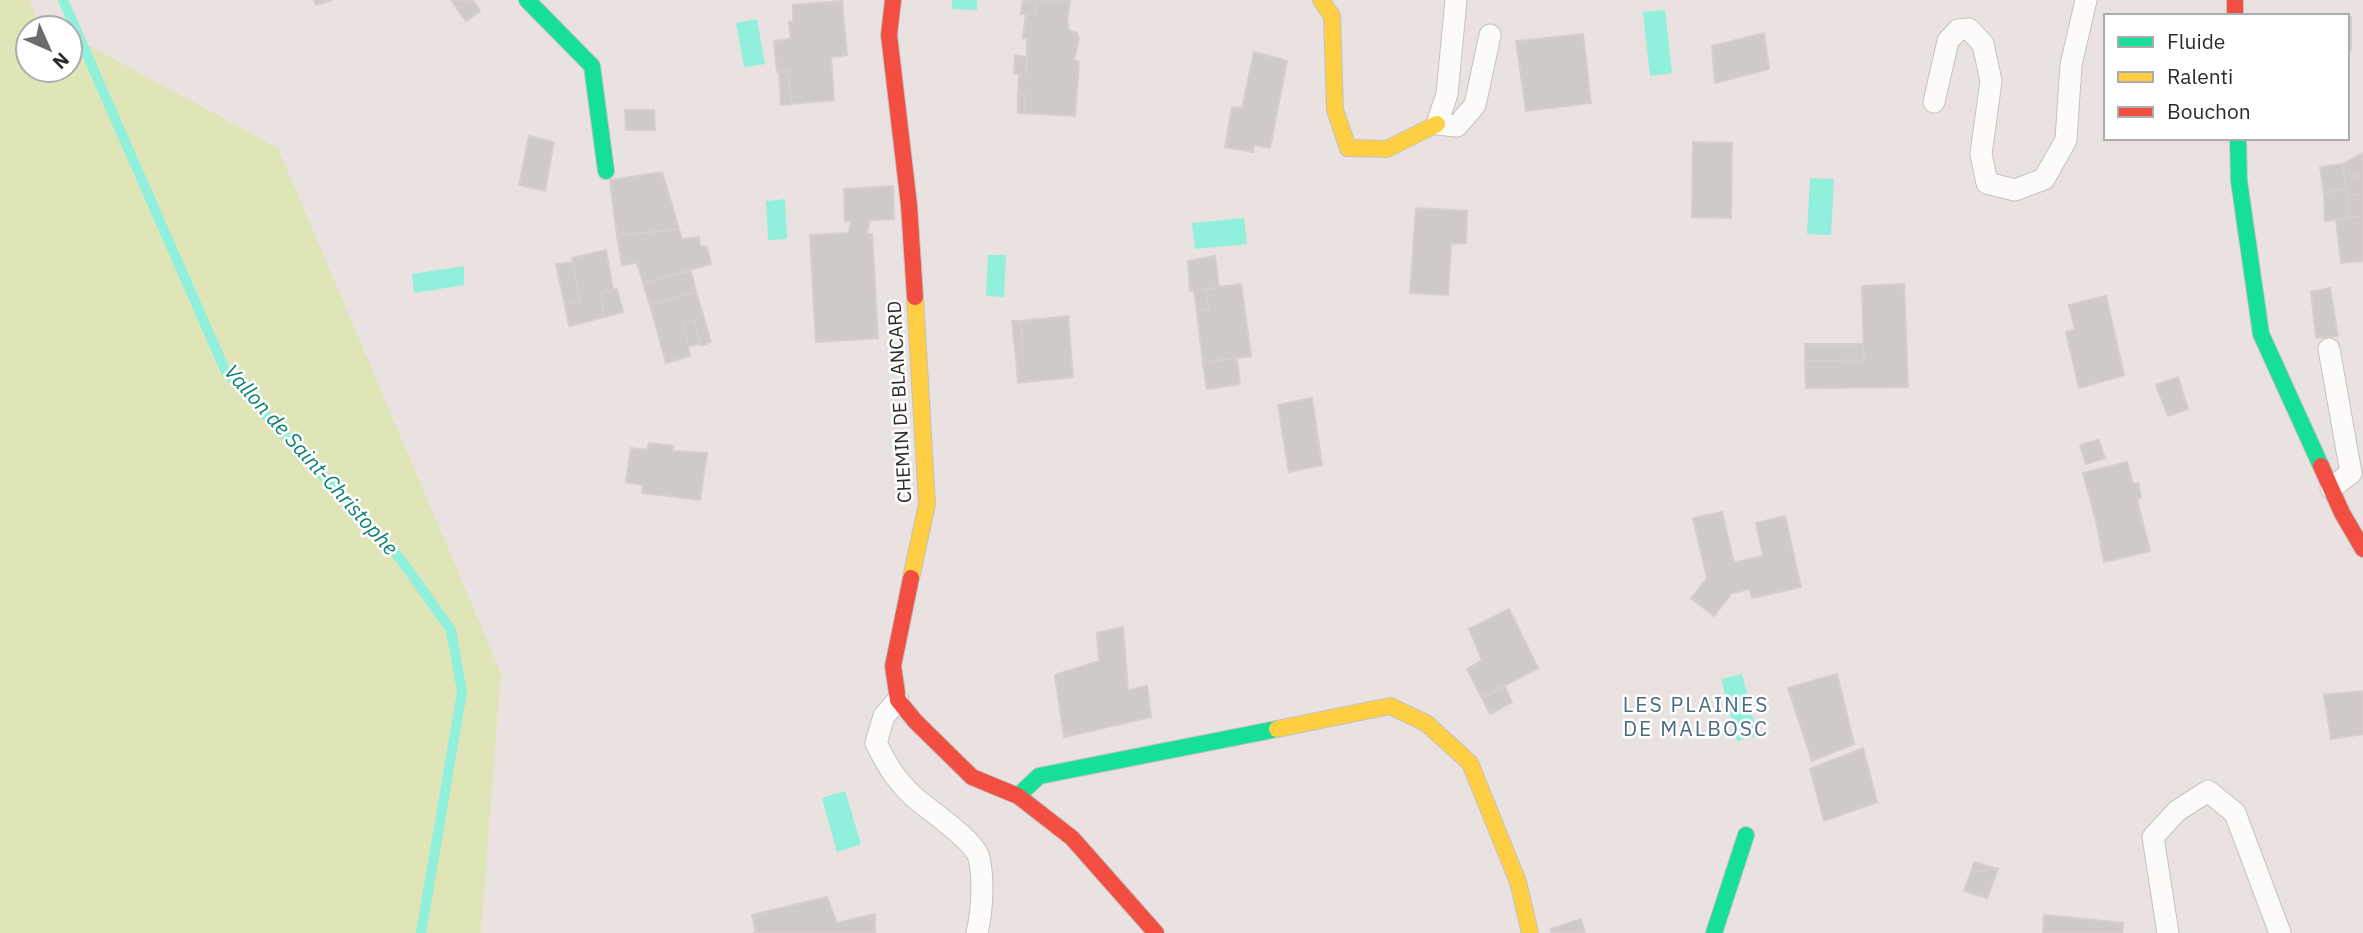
<svg xmlns="http://www.w3.org/2000/svg" width="2363" height="933" font-family="'IBM Plex Sans',sans-serif">
<style>
.green{fill:#e0e5b8}
.water{fill:#91f0db}
.lines{fill:none;stroke-linecap:round;stroke-linejoin:round}
.stream{stroke:#91f0db;stroke-width:10}
.building{fill:#cfc9c8;stroke:#d5cecd;stroke-width:2}
.lane-casing{stroke:#c3c2c3;stroke-width:23}
.fast-casing{stroke:#c3c2c3;stroke-width:18}
.slow-casing{stroke:#c3c2c3;stroke-width:18}
.jam-casing{stroke:#c3c2c3;stroke-width:18}
.lane{stroke:#fcfbfa;stroke-width:21}
.fast{stroke:#16e098;stroke-width:16}
.slow{stroke:#ffcf43;stroke-width:16}
.jam{stroke:#f24e42;stroke-width:16}
.labels{text-anchor:middle;stroke-width:5;stroke-linejoin:round;paint-order:stroke}
.street-label{font-size:19px;fill:#2c2c2c;stroke:#fff}
.water-label{font-size:21px;font-style:italic;fill:#098171;stroke:#fff}
.neighbourhood-label{font-size:21px;letter-spacing:2px;fill:#496c7f;stroke:#fff}
</style>
<rect width="100%" height="100%" fill="#eae2e1"/>
<path class="green" d="M0,0H30L35,16L57,28H28V70H70V35L278,148L501,673L481,933H0Z"/>
<path class="water" d="M952,0H977V10L952,9Z
M1665,10L1672,73L1650,76L1643,12Z
M757,19L765,64L744,67L736,23Z
M1810,178L1834,179L1831,235L1807,234Z
M785,199L787,239L768,240L766,201Z
M1244,218L1247,244L1195,249L1192,223Z
M988,255H1006L1004,297L986,296Z
M464,266V285L414,293L412,274Z
M1742,674L1758,736L1737,741L1721,679Z
M845,791L861,844L837,852L822,798Z"/>
<g class="lines">
<path class="stream" d="M63,0L226,372L399,557L451,630L462,692L421,933"/>
</g>
<path class="building" d="M314,0H332L316,5Z
M451,0H473L480,11L466,21Z
M1023,0H1037L1035,14H1021Z
M1037,0H1070L1067,22L1069,31L1077,33L1079,39L1074,60L1079,62L1075,116L1025,113V94L1018,95L1019,75L1026,74L1027,57V38H1023L1026,13L1035,14Z
M842,1L847,55L831,57L834,100L791,104L788,69L777,72L774,41L791,39L789,22H793V5Z
M2347,17H2351V50H2347Z
M1764,33L1769,69L1715,83L1712,46Z
M1583,34L1591,103L1526,111L1516,41Z
M1254,52L1287,61L1270,148L1254,145L1253,152L1225,147L1232,107L1242,108Z
M1015,55L1027,57L1026,74H1014Z
M788,69L791,104L781,105L779,71Z
M1025,94V113H1018V95Z
M625,110H654L655,130H626Z
M529,136L554,142L545,191L519,185Z
M1693,142L1732,143L1731,218L1692,217Z
M2363,153V175L2350,177V171L2344,168L2343,164Z
M2343,164L2346,188L2324,194L2320,167Z
M2344,168L2350,171V177L2363,175V194L2347,196Z
M662,172L679,229L617,236L610,180Z
M893,186L894,219L870,220L867,234H872L878,338L816,342L810,235L849,233L851,221H845L844,189Z
M2346,188L2349,218L2325,221L2324,194Z
M2363,194V216L2349,218L2347,196Z
M1416,208L1467,211L1466,243L1451,244L1448,295L1410,293Z
M2363,216V261L2341,263L2336,219Z
M679,229L682,239L699,237L700,246L707,247L711,264L643,283L637,263L622,265L617,236Z
M606,250L613,290L601,293L604,317L569,326L565,305L580,301L572,258Z
M1215,256L1219,288L1190,291L1188,261Z
M573,262L580,301L565,305L556,264Z
M691,271L696,292L650,305L643,283Z
M1241,284L1251,356L1203,363L1197,311L1209,309L1205,289Z
M1904,284L1908,387L1806,388L1805,361L1864,360L1862,286Z
M2330,288L2338,336L2316,338L2311,292Z
M617,289L623,312L604,317L601,293Z
M1205,289L1209,309L1197,311L1194,291Z
M696,292L711,342L701,346L694,320L683,322L690,356L666,363L650,305Z
M2106,296L2124,375L2079,388L2066,332L2075,330L2069,305Z
M1068,316L1073,377L1018,383L1016,358H1023L1021,321Z
M694,320L700,344L688,346L683,322Z
M1012,321H1021L1023,358H1016Z
M1805,344H1863L1864,360L1805,361Z
M1237,357L1240,384L1207,389L1203,363Z
M2178,377L2188,409L2168,416L2156,385Z
M1312,398L1322,465L1289,472L1278,405Z
M2099,440L2105,458L2086,464L2080,445Z
M649,443L673,446V451L707,453L700,500L642,493L643,485L626,482L631,448L647,450Z
M2127,462L2133,484L2138,483L2141,497L2137,500L2150,551L2104,562L2096,521L2083,473Z
M1722,512L1734,563L1763,556L1756,523L1785,516L1801,587L1752,598L1750,589L1732,593L1714,616L1691,598L1707,578L1693,518Z
M1509,609L1538,668L1482,698L1467,669L1482,660L1469,629Z
M1123,627L1128,691L1147,685L1151,717L1064,737L1055,675L1099,661L1097,633Z
M1837,674L1854,744L1812,761L1788,688Z
M1505,687L1512,702L1490,714L1482,698Z
M2363,691V734L2331,739L2324,695Z
M1863,748L1877,802L1824,821L1810,769Z
M1974,862L1998,869L1971,872Z
M1998,869L1987,898L1964,891L1971,872Z
M827,897L837,923L875,914V933H753L756,932L752,915Z
M2044,915L2123,923L2122,933H2043Z
M1581,919L1585,933H1552L1551,929Z"/>
<g class="lines">
<defs>
<path id="lane" d="M1456,0L1447,94L1437,124L1457,126L1475,105L1490,35
M1934,102L1948,41L1958,30L1969,29L1983,44L1991,81L1981,154L1987,183L2015,190L2044,179L2066,140L2071,65L2086,0
M2329,349L2351,473L2331,488
M898,700L884,716L876,743C887,765 895,779 913,796C928,810 974,839 979,858C984,880 982,911 977,933
M2168,933L2153,837L2177,811L2208,791L2235,813L2280,933"/>
<path id="fast" d="M527,0L592,66L606,171
M2238,138L2239,181L2261,334L2321,466
M1018,796L1039,776L1277,729
M1714,933L1746,835"/>
<path id="slow" d="M1321,0L1332,16L1335,110L1348,148L1387,149L1437,124
M911,578L927,504L915,297
M1277,729L1390,706L1426,723L1470,763L1518,882L1530,933"/>
<path id="jam" d="M893,0L889,35L909,205L915,297
M2235,0V16
M2321,466L2342,513L2363,549
M911,578L893,666L898,700L915,721L972,777L1018,796L1072,838L1156,933"/>
</defs>
<use href="#lane" class="lane-casing"/>
<use href="#fast" class="fast-casing"/>
<use href="#slow" class="slow-casing"/>
<use href="#jam" class="jam-casing"/>
<use href="#lane" class="lane"/>
<use href="#fast" class="fast"/>
<use href="#slow" class="slow"/>
<use href="#jam" class="jam"/>
</g>
<g class="labels">
<g class="street-label">
<text transform="translate(899 402) rotate(-93)" y="7">CHEMIN DE BLANCARD</text>
</g>
<g class="water-label">
<text transform="translate(311 460) rotate(48)" y="7">Vallon de Saint-Christophe</text>
</g>
<g class="neighbourhood-label">
<text x="1696" y="712">LES PLAINES<tspan x="1696" dy="24">DE MALBOSC</tspan></text>
</g>
</g>
<rect x="2104" y="14" width="245" height="126" fill="#ffffff" stroke="#ababab" stroke-width="2"/>
<rect x="2118" y="37" width="35" height="10" fill="#16e098" stroke="#ababab" stroke-width="2"/>
<text x="2167" y="49" font-size="21" fill="#2c2c2c">Fluide</text>
<rect x="2118" y="72" width="35" height="10" fill="#ffcf43" stroke="#ababab" stroke-width="2"/>
<text x="2167" y="84" font-size="21" fill="#2c2c2c">Ralenti</text>
<rect x="2118" y="107" width="35" height="10" fill="#f24e42" stroke="#ababab" stroke-width="2"/>
<text x="2167" y="119" font-size="21" fill="#2c2c2c">Bouchon</text>
<g transform="translate(49 49) rotate(135)"><circle r="33" fill="#ffffff" stroke="#ababab" stroke-width="2"/>
<path d="M0-5L12 26L0 18L-12 26Z" fill="#6e6c6b"/>
<text y="-10" font-size="19" font-weight="bold" text-anchor="middle" fill="#2c2c2c">N</text>
</g>
</svg>
